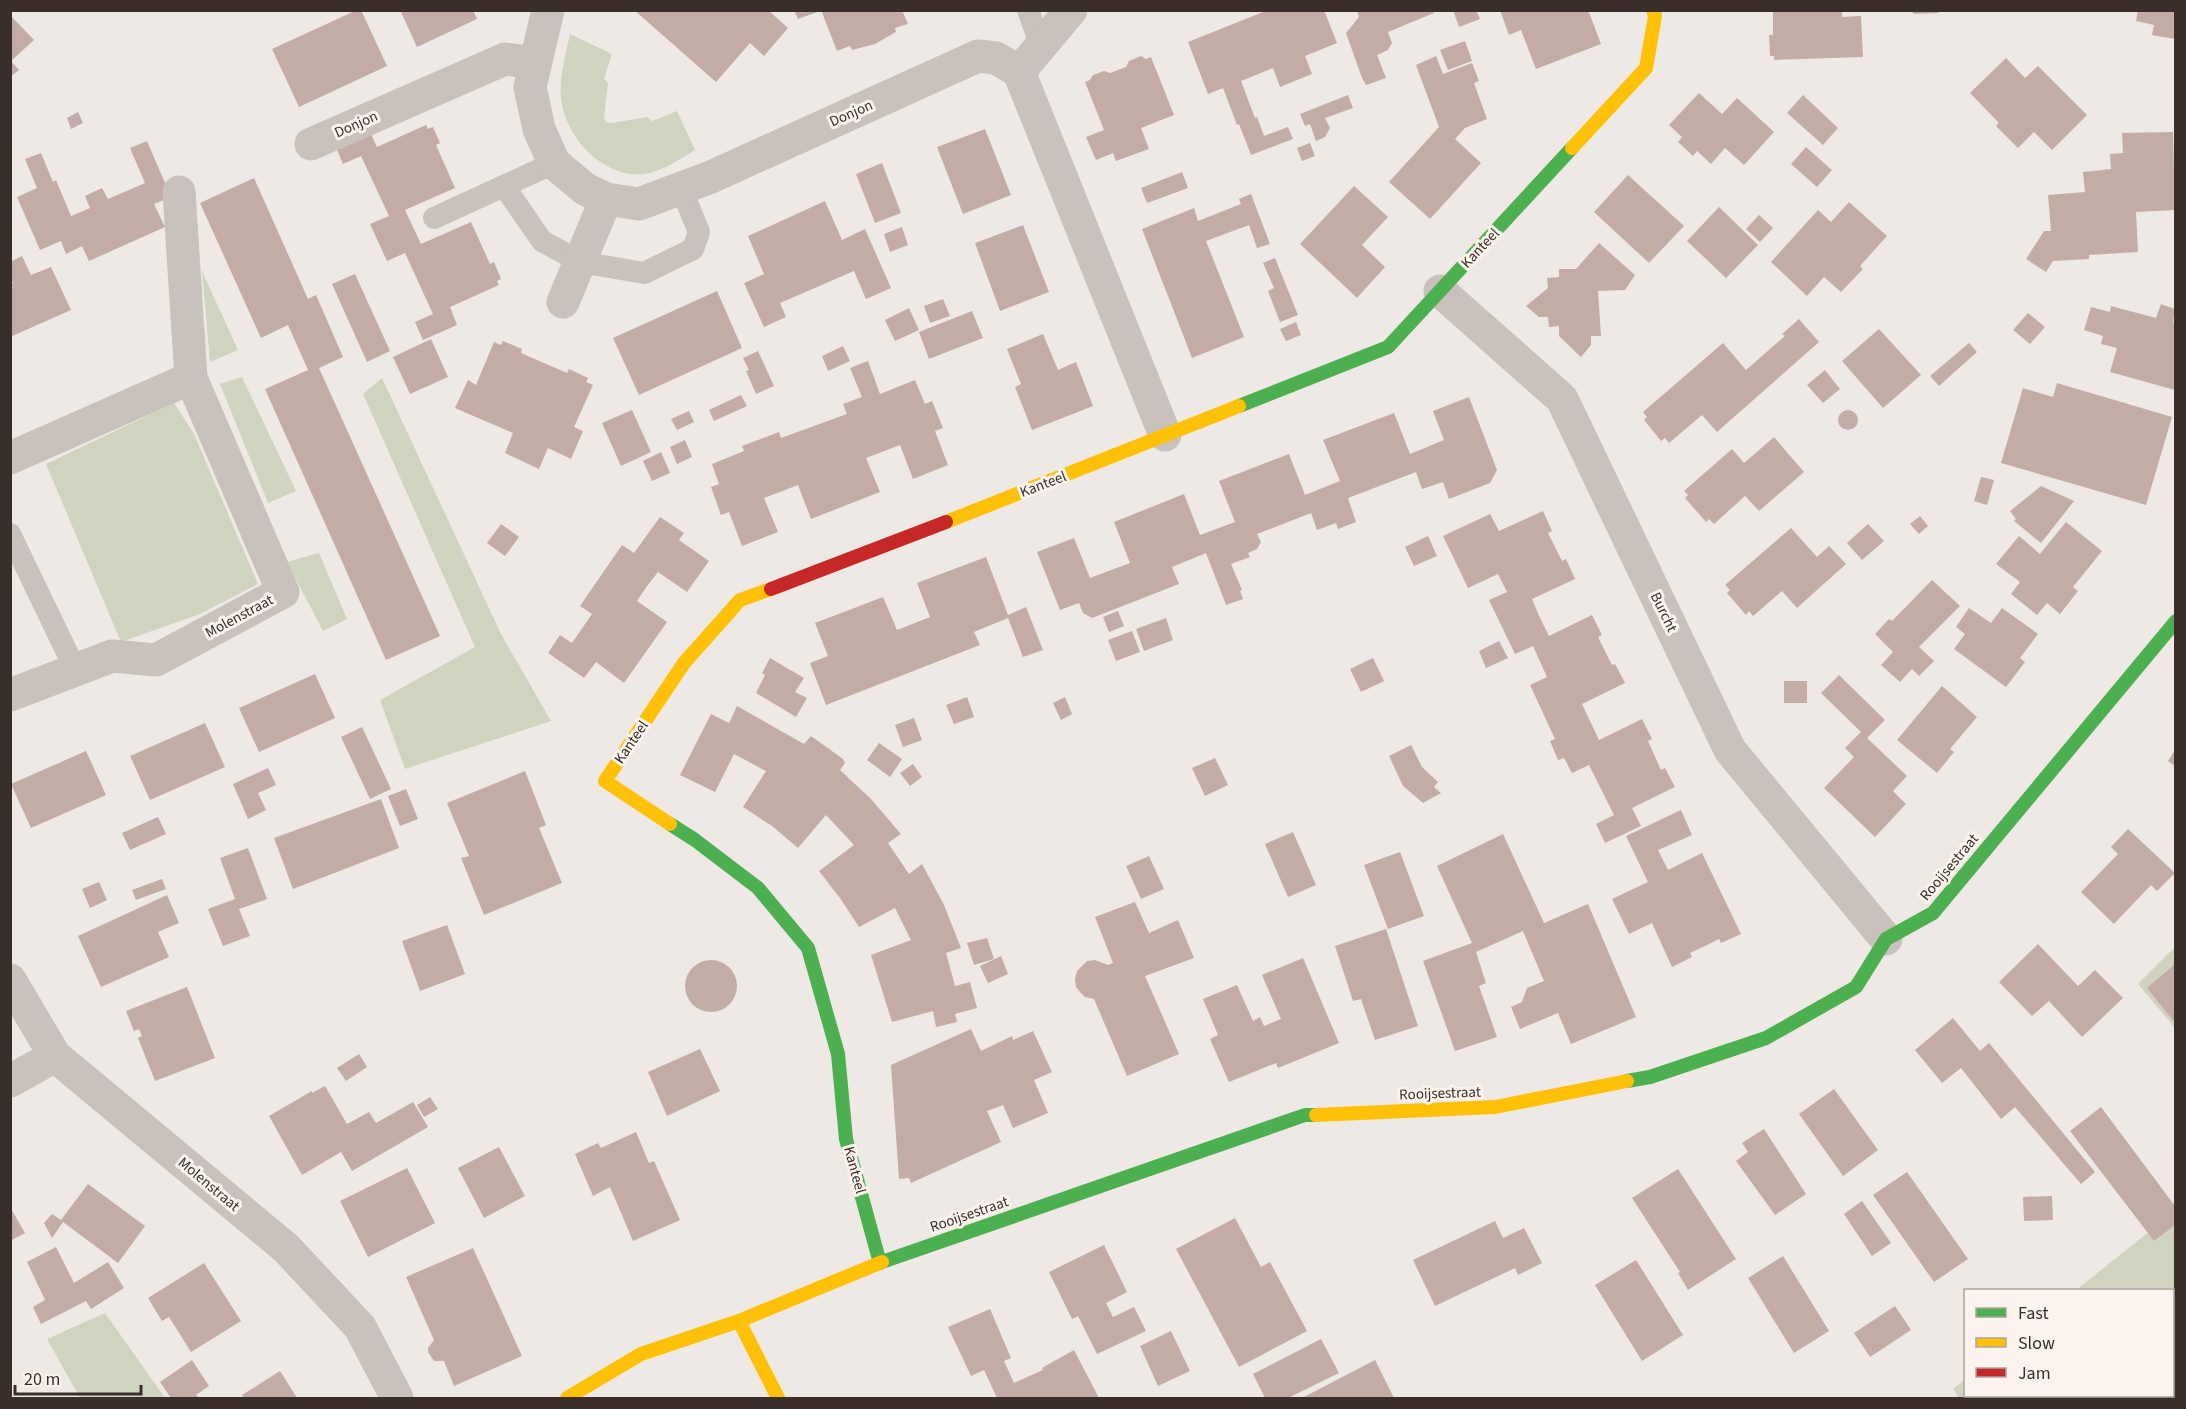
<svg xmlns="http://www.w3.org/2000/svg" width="2186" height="1409" font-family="'Source Sans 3',sans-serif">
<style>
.green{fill:#d0d4be}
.building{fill:#c3aca5}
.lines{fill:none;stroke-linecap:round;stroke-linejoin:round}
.lane{stroke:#c8c1bc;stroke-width:22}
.street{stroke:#c8c1bc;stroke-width:33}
.fast{stroke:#4caf50;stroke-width:14}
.slow{stroke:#ffc107;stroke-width:14}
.jam{stroke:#c62828;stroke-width:14}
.labels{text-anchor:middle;stroke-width:6;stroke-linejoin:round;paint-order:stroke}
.street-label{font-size:15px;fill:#3a2e2a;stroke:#fbf3ec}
</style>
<rect width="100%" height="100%" fill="#eee9e4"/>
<path class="green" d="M570,34L612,54L604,79L608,83L604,118L606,122L612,123L647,117L652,121L677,111L695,150C680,159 663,171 645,174C604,179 565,138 561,98C559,77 566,54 570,34Z
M202,271L238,350L210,362Z
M242,377L296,491L268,503L220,384Z
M382,378L501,634L551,721L405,769L380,700L475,647L363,394Z
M174,403L194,434L258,584L200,614L121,642L46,464Z
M319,553L347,619L323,631L287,562Z
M2175,947V1028L2138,984Z
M2175,1211V1398H1959L1953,1389L1965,1379L1966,1396H2172V1290H2076Z
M105,1313L165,1398H80L47,1339Z"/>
<path class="building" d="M357,10H361L387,66L299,107L272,49Z
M400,10H473L477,19L417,47Z
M634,10H768L788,28L764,56L750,43L716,82Z
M794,10H820V11L798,19Z
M821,10H902L908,24L895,28L896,32L875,44L852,50L850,46L837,51Z
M1268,10H1324L1337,43L1305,56L1312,74L1280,87L1273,68L1241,81L1255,118L1257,117L1264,136L1288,127L1293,139L1251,155L1239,124L1237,125L1223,88L1208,94L1188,42Z
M1357,10H1433L1434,13L1388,32L1392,43L1388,50L1377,55L1386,78L1366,85L1362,78L1346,33L1359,17Z
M1453,10H1476L1480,19L1459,27Z
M1500,10H1588L1601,44L1536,69L1521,30L1509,35Z
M1773,10H1842V17L1861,16L1863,57L1774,60V56H1770L1769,35H1773Z
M1909,10H1940L1938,13L1914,14Z
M2138,10H2175V39L2152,35L2154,25L2136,21Z
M10,15L34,40L11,61L19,70L10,77Z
M1465,41L1472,61L1448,70L1440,50Z
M1141,56L1146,59L1151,57L1174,115L1141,128L1149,149L1116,161L1113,153L1096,160L1086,137L1104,130L1085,82L1090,80L1093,75L1104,71L1110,73L1126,67L1129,61Z
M1436,56L1443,74L1472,63L1479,81L1474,83L1487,119L1465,128L1455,139L1481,163L1430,219L1389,182L1439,127L1416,65Z
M2006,58L2025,78L2038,66L2087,115L2052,150L2034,132L2018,148L1996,126L1999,123L1970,93Z
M1699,93L1722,114L1737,98L1774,132L1744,165L1725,148L1711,164L1697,151L1693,156L1678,142L1682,137L1669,125Z
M1348,95L1353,108L1325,118L1330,128L1325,137L1316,141L1310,124L1305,126L1300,114Z
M1803,95L1838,128L1823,145L1787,113Z
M78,112L83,123L71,129L67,118Z
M426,125L428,129L433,127L440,143L436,145L455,188L405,210L421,244L471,222L490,264L494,262L501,279L497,281L499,285L450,307L457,325L423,340L415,322L433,314L405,253L387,261L370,224L389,216L361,156L343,164L335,145L369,130L377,147Z
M985,129L1011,195L963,214L937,147Z
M2173,132L2175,210L2136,212L2138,252L2089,255V259L2053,261L2046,272L2026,259L2044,231H2051L2048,195L2085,192L2083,172L2111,169L2110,154L2123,153L2122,133Z
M147,141L171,197L154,204L165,227L89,261L82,246L66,254L61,241L40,250L17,197L37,188L25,159L41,153L53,182L56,180L71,216L90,208L85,196L102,188L108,199L145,183L130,148Z
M1310,143L1315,156L1302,161L1297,148Z
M1806,147L1832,170L1817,187L1791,164Z
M882,163L901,213L875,223L856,174Z
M1182,172L1188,188L1147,203L1141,188Z
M1628,175L1684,226L1649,263L1594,212Z
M254,178L308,299L316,295L343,357L319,368L440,636L386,660L265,389L308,370L288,325L261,338L200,203Z
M1354,186L1388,217L1362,245L1385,267L1357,298L1300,244Z
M1251,194L1270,244L1257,248L1249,225L1206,241L1244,337L1192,358L1142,229L1194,208L1198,221L1241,204L1239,199Z
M825,201L842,240L865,229L891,288L866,299L854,271L780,303L786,317L764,327L744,283L764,274L748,236Z
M1849,202L1887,236L1860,266L1863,269L1841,292L1824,277L1807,296L1771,262L1818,210L1831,222Z
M1719,207L1758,245L1726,278L1687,241Z
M1759,215L1773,228L1760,242L1746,229Z
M1023,225L1049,292L1000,311L975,243Z
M902,227L908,245L890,252L884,234Z
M1599,243L1635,275L1625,290L1598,291L1601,336H1591V345L1581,357L1559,336V326L1549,327L1548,317H1539L1526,306L1548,288L1547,278L1559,277V269H1576Z
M22,256L31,275L51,267L71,310L10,337V285L13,283L10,278V262Z
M1275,258L1298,315L1280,322L1268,291L1274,288L1263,263Z
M355,274L390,351L367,362L332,284Z
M717,291L742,348L639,395L613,338Z
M943,299L950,316L930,323L924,306Z
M2161,304L2175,309L2173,323H2175V390L2110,372L2117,348L2101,344L2103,336L2084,330L2091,307L2110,312L2111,306L2156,318Z
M909,308L919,330L895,341L885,320Z
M972,311L983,338L929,359L919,332Z
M2028,313L2045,327L2030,344L2013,330Z
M1799,319L1819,342L1717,432L1702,415L1669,443L1665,438L1661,441L1644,420L1647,417L1643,412L1723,343L1746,370L1785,336L1782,334Z
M1296,322L1301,335L1286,341L1280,329Z
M1879,329L1921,375L1883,408L1842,361Z
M1043,334L1058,370L1076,362L1093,406L1032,430L1015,387L1021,384L1007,349Z
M431,339L448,377L410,394L393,357Z
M503,341L522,349L521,353L567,373L569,369L588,378L586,382L593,385L574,427L583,431L571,459L548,448L539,469L505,453L513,433L455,408L468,380L476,385L494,342L501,345Z
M1969,343L1977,352L1939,386L1930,376Z
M843,346L850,361L828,371L822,356Z
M758,351L774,386L756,394L746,371L749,370L743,358Z
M868,361L880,394L915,380L925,404L932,401L943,428L935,431L948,465L913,479L900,445L866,458L880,492L811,519L798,485L764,498L778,532L742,546L729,512L721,515L711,487L719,484L712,464L744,451L742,446L779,432L781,438L847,414L843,404L862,397L850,368Z
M1825,370L1840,389L1823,403L1807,385Z
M2057,383L2172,417L2146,505L2001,463L2023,388L2053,397Z
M741,395L747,406L714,421L709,410Z
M1469,397L1497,470L1490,483L1449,499L1443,482L1422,489L1416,472L1348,498L1356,522L1338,529L1336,523L1317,530L1311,513L1257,534L1261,542L1257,549L1248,553L1250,557L1231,564L1242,590L1240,591L1243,599L1226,605L1206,553L1172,567L1179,584L1092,618L1083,613L1079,603L1060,610L1037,552L1074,538L1090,578L1130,563L1114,522L1184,494L1200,535L1235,522L1219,481L1289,454L1305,495L1340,481L1323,440L1394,413L1410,454L1444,440L1433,411Z
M1838 420a10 10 0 1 1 20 0a10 10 0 1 1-20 0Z
M632,410L651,452L621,466L602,423Z
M689,411L694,422L677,430L671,419Z
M1774,437L1804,472L1759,511L1745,496L1714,524L1709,519L1706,522L1685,498L1688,495L1684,491L1732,449L1744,463Z
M685,440L692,457L677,464L670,447Z
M661,452L670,473L652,481L643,461Z
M1981,477L1994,480L1987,505L1974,501Z
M2041,486L2074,501L2041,543L2014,521L2016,519L2010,511Z
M1543,511L1552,531L1548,533L1562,561L1566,559L1575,579L1532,599L1540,618L1549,636L1592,615L1602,635L1598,637L1612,665L1615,664L1625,683L1582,704L1599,740L1642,719L1652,739L1648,741L1661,770L1665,768L1675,787L1632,808L1641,826L1605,843L1596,824L1614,815L1589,765L1572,773L1564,758L1558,760L1550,741L1555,739L1530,685L1547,677L1533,646L1515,654L1489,600L1507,592L1498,574L1468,588L1443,536L1490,514L1499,531Z
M1920,516L1928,526L1919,534L1910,524Z
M660,517L684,533L679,540L709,561L687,592L658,572L647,586L637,601L667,622L624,683L596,662L584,678L548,653L560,635L572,643L592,614L580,606L622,545L634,553Z
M2066,522L2102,551L2073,587L2078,591L2060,614L2047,603L2037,615L2011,594L2020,582L1996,564L2019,536L2040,554Z
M501,524L519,537L505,556L487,543Z
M1868,524L1884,541L1862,560L1847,543Z
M1791,528L1817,557L1829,546L1846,564L1797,608L1782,591L1753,616L1749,611L1746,615L1727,593L1730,590L1725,585Z
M1428,536L1437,556L1414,566L1405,547Z
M986,557L1008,615L1026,607L1043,650L1023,657L1008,618L974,632L980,645L826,705L810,663L828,656L815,623L883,597L897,630L930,617L917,583Z
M1932,580L1960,606L1919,647L1934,661L1919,676L1912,669L1900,682L1881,665L1893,652L1875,634L1889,619L1892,621Z
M1969,608L1991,623L2002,608L2038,634L2020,658L2025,662L2006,687L1954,649L1965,634L1956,627Z
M1118,611L1124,626L1109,632L1103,617Z
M1166,618L1173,640L1144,651L1136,629Z
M1132,631L1140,652L1116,661L1108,640Z
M1499,641L1508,658L1486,668L1479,651Z
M770,658L804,678L795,692L807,698L796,717L756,693L765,675L762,673Z
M1373,658L1384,681L1361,692L1350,669Z
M315,674L335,718L259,752L239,708Z
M1839,675L1885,720L1867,738L1907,776L1893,791L1906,804L1875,837L1824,788L1854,757L1845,748L1861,732L1821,693Z
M1784,681H1807V703H1784Z
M1942,686L1977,717L1950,749L1954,752L1937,773L1897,740Z
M967,697L974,717L954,724L946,705Z
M1065,697L1072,714L1061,720L1053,703Z
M737,706L804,744L811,736L843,759L845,763L840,770L871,799L901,834L888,843L909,874L922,864L944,905L961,948L946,953L955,986L970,982L977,1008L955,1014L957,1022L936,1027L933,1011L892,1022L871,955L911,940L895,908L859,927L840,898L819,871L854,845L826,815L798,848L772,826L743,807L766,771L734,754L715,792L680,775L711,714L729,723Z
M914,718L922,740L903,747L895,725Z
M205,723L225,767L150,800L130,756Z
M362,727L391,789L370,799L341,737Z
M879,743L902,759L890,777L867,760Z
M1411,745L1422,767L1438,782L1434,787L1441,793L1423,803L1403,786L1389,756Z
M2175,750V766L2168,761Z
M86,751L106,795L31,828L11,784Z
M1215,758L1228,785L1205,796L1192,768Z
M913,764L922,777L910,786L900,773Z
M268,768L276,785L258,793L266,810L248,819L233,784Z
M525,771L546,825L539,828L562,883L484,915L461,858L469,856L447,803Z
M406,789L418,819L400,826L388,796Z
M381,799L399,848L293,889L274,838Z
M1681,810L1692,835L1658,850L1668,870L1702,853L1741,934L1721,943L1719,939L1705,946L1690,953L1692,957L1672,967L1652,923L1629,934L1612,899L1648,882L1626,836Z
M158,817L166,834L130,850L122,833Z
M2128,829L2175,873L2157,891L2151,885L2114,924L2081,892L2118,854L2111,847Z
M1293,832L1316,885L1288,897L1265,844Z
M1503,834L1544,923L1588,904L1636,1017L1571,1044L1558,1013L1520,1029L1511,1007L1522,1002L1527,988L1544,981L1523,931L1476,952L1486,983L1479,986L1497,1037L1455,1051L1423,961L1472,943L1437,866Z
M248,848L267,899L239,909L250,936L223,946L208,909L235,899L220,858Z
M1400,852L1424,916L1388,929L1364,865Z
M1149,856L1164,889L1141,899L1126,866Z
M162,879L166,889L136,900L132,890Z
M99,882L107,900L90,908L82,889Z
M167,895L179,923L158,932L169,957L101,987L78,936Z
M1135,902L1149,933L1178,920L1194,958L1145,976L1179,1054L1127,1076L1094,999L1085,997L1080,992L1076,987L1075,979L1077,971L1087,961L1095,960L1108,965L1113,963L1095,917Z
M447,925L465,974L420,991L402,941Z
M1386,929L1418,1026L1375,1040L1361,999L1353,1001L1335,946Z
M987,938L994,959L974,965L967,943Z
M2038,944L2078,986L2095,970L2123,998L2082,1037L2049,1001L2032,1016L1999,982Z
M1001,956L1008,974L988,983L980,966Z
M1303,958L1339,1043L1278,1068L1276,1063L1229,1082L1210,1039L1218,1035L1203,999L1237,985L1253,1021L1260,1017L1264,1026L1281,1019L1262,975Z
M685 986a26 26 0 1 1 52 0a26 26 0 1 1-52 0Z
M2175,964V1023L2147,988Z
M187,987L215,1058L155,1081L138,1038L142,1036L139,1029L134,1031L126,1011Z
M1953,1018L1980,1051L1989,1043L2095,1172L2081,1184L2015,1107L2001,1119L1961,1068L1942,1083L1915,1050Z
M971,1029L981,1051L1012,1036L1013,1040L1033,1031L1052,1072L1034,1080L1048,1113L1013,1128L1003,1105L987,1111L1001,1142L911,1183L909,1178L899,1179L891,1065Z
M700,1049L720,1091L667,1116L648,1072Z
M359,1054L367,1067L346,1081L337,1068Z
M325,1086L347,1124L369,1112L376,1123L413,1102L428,1127L352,1171L341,1152L302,1175L269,1116L312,1091V1093Z
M1834,1089L1878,1150L1843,1176L1799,1114Z
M430,1097L438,1109L424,1117L417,1105Z
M2101,1107L2175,1206V1225L2154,1241L2070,1131Z
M1764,1129L1806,1194L1775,1215L1736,1161L1748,1152L1742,1143Z
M636,1132L649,1163L654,1161L680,1220L633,1241L610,1187L593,1196L575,1154L598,1143L601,1148Z
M499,1147L525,1196L484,1218L458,1168Z
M407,1168L435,1223L368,1257L340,1201Z
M1678,1169L1736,1259L1688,1290L1678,1273L1680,1272L1632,1198Z
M1907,1172L1968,1259L1934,1282L1873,1195Z
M88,1184L145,1226L118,1263L63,1222L52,1238L44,1223L52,1214L61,1220Z
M2052,1196L2053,1220L2024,1221L2023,1197Z
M1862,1201L1891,1243L1872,1256L1844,1214Z
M10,1207L25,1233L10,1241Z
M1235,1218L1261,1267L1270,1262L1307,1331L1239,1367L1176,1249Z
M1495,1221L1503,1238L1524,1228L1542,1263L1518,1275L1515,1268L1435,1306L1413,1260Z
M1104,1245L1127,1292L1106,1303L1113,1317L1134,1307L1146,1331L1097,1354L1078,1316L1072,1319L1049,1272Z
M56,1247L74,1283L108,1262L124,1288L91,1309L86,1301L41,1324L33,1307L45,1300L27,1262Z
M473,1248L522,1356L454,1386L444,1361H434L428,1352V1348L434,1340L406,1277Z
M1783,1256L1829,1331L1794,1353L1748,1278Z
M1636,1260L1683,1335L1642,1361L1595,1285Z
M204,1263L241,1321L191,1352L169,1317L162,1321L148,1298Z
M1895,1306L1911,1330L1870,1357L1854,1333Z
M990,1309L1011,1358L1004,1361L1014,1383L1043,1370L1042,1368L1074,1350L1099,1398H997L984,1370L971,1376L948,1327Z
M1171,1331L1190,1371L1158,1386L1140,1346Z
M1321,1339L1339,1373L1288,1398H1265L1253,1374Z
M192,1360L209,1386L196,1395L199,1398H171L160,1382Z
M1375,1360L1394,1398H1302Z
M280,1371L297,1398H244L242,1395Z"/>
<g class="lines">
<path class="lane" d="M1028,10L1041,46
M504,186L542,241L580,262L644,273L693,249L699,232L681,188
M434,218L554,163
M10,534L76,671"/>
<path class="street" d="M548,10L530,87L539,129L554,163L585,189L606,199L639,204L711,177L978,56L996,58L1019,72L1071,10
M1019,72L1165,435
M311,144L505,59L535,63
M179,192L191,378
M1440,291L1562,399L1730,750L1886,939
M563,302L606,199
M10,458L191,378L283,592L156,660L112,656L10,695
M10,980L55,1056L286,1248L360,1327L397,1398
M10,1081L55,1056"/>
<path class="fast" d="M1239,406L1388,347L1572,148
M670,824L695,840L758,888L808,948L838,1054L846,1139L880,1263
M1627,1081L1650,1077L1766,1038L1856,987L1886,939L1933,913L2176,621
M882,1262L1305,1115H1316"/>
<path class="slow" d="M1572,148L1646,68L1655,16L1653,10
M946,522L1239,406
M670,824L605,781L684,663L740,600L771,589
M1316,1115L1495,1107L1627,1081
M739,1321L778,1398
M567,1398L641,1354L739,1321L882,1262"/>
<path class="jam" d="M771,589L946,522"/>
</g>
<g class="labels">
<g class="street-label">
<text transform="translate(851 113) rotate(-24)" y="5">Donjon</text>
<text transform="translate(356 124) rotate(-24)" y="5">Donjon</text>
<text transform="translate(1480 248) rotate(-47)" y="5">Kanteel</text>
<text transform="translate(1043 484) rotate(-21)" y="5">Kanteel</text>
<text transform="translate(1664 612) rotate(64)" y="5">Burcht</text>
<text transform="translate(239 616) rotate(-28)" y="5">Molenstraat</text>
<text transform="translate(631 742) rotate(-56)" y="5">Kanteel</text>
<text transform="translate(1949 867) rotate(-50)" y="5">Rooijsestraat</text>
<text transform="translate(1440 1093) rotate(-2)" y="5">Rooijsestraat</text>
<text transform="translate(855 1170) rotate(75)" y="5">Kanteel</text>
<text transform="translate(209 1184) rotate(40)" y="5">Molenstraat</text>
<text transform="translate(969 1214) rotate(-19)" y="5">Rooijsestraat</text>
</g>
</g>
<rect width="2186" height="1409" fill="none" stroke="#3a2e2a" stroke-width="24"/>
<rect x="1964" y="1289" width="210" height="108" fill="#fbf3ec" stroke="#aea49e" stroke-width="1.5"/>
<rect x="1976" y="1308" width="30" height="9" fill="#4caf50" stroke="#aea49e" stroke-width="1.5"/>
<text x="2018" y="1319" font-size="18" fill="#3a2e2a">Fast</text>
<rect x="1976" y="1338" width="30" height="9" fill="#ffc107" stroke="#aea49e" stroke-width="1.5"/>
<text x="2018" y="1349" font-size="18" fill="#3a2e2a">Slow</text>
<rect x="1976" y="1368" width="30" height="9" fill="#c62828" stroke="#aea49e" stroke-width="1.5"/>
<text x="2018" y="1379" font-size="18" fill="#3a2e2a">Jam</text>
<path d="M15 1385v9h126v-9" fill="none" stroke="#3a2e2a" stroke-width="3"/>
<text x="24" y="1385" font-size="18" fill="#3a2e2a" stroke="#fbf3ec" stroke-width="4.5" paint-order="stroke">20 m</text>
</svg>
